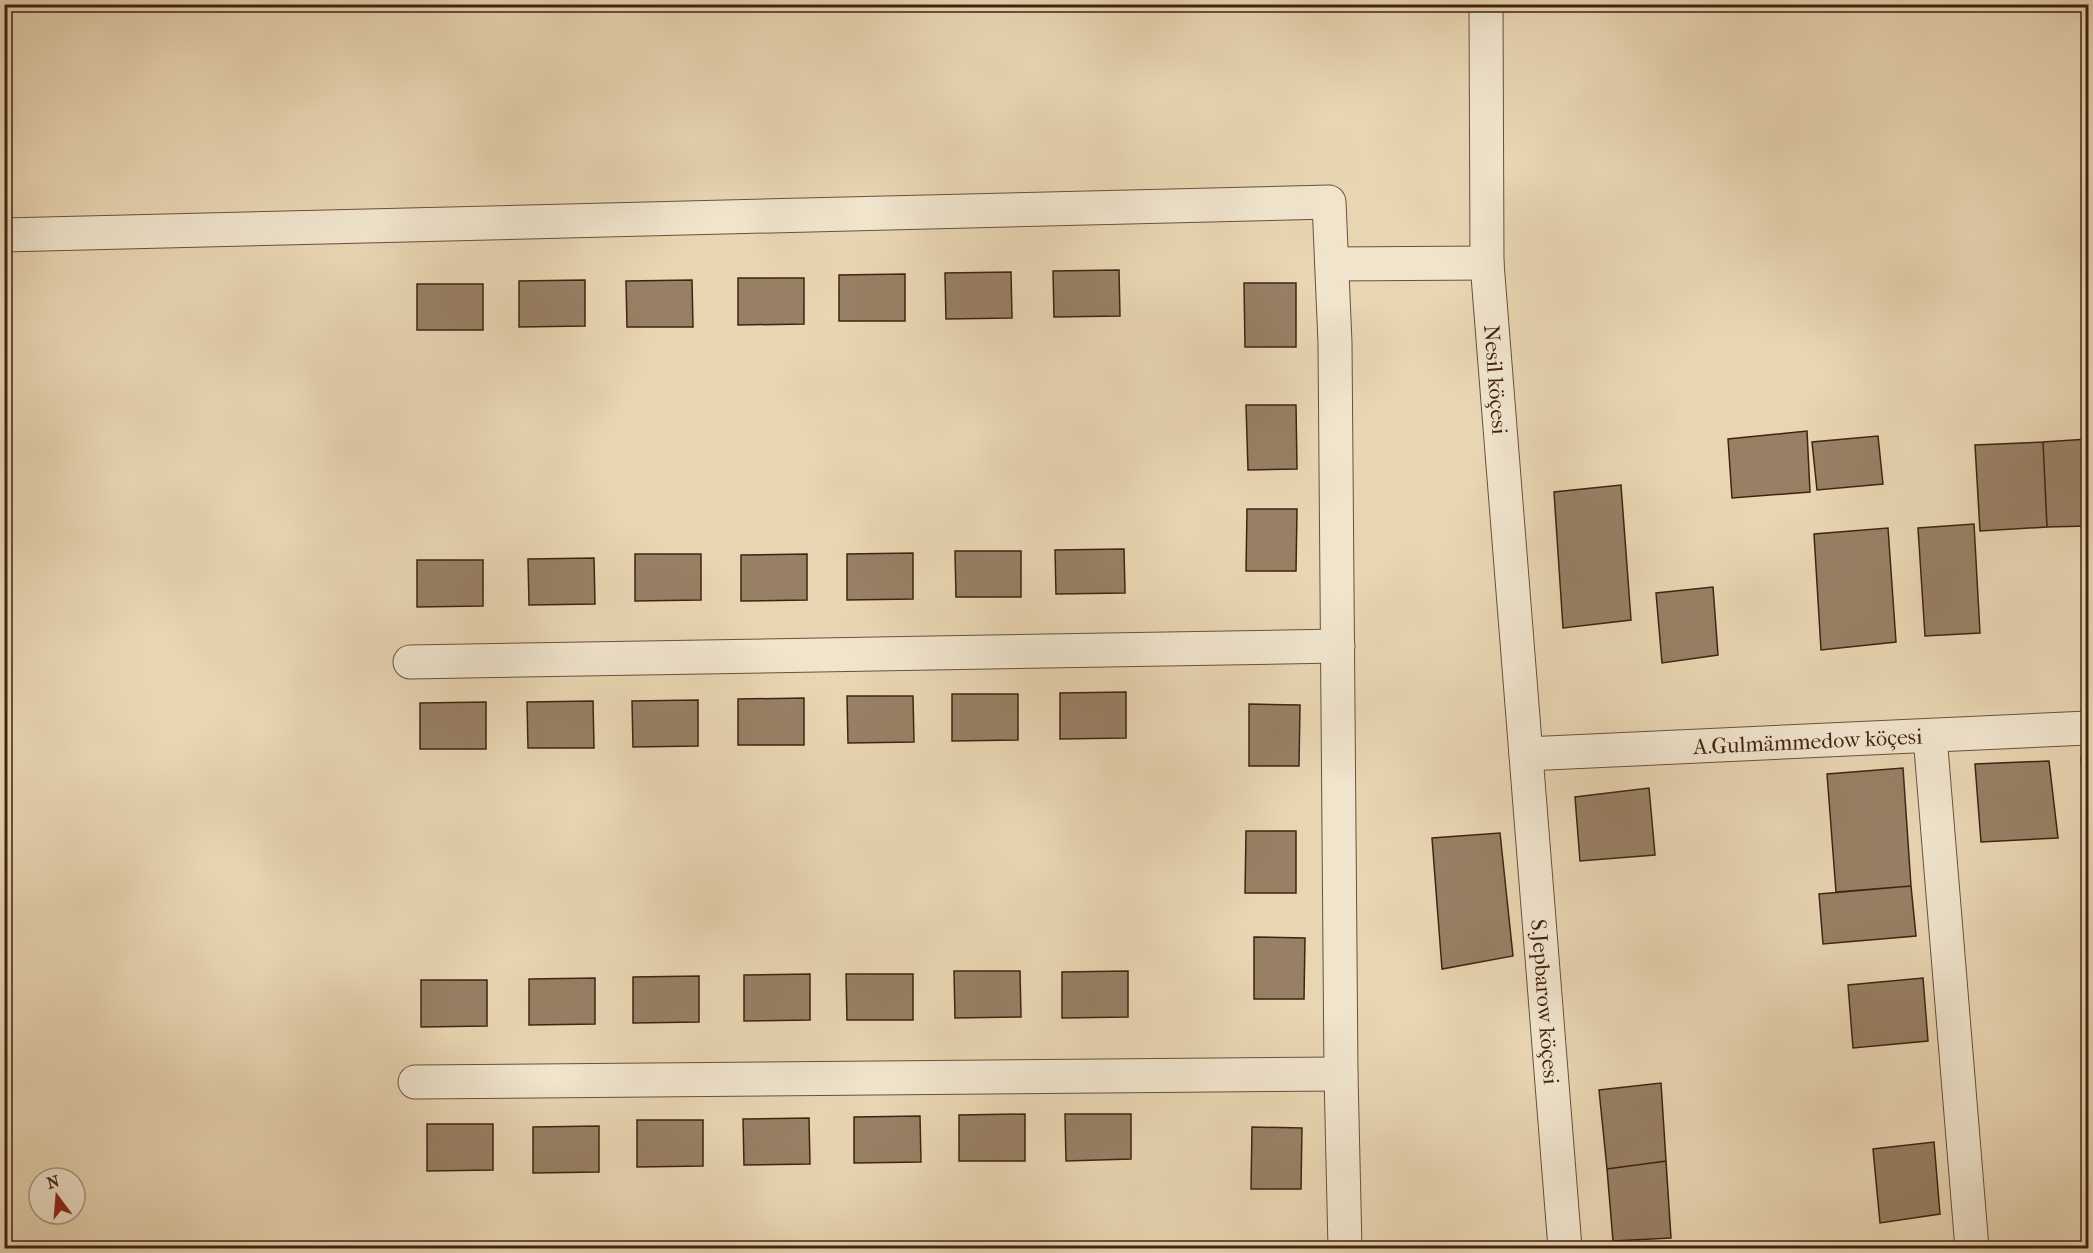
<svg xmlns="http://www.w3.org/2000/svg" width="2093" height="1253" font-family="'IM FELL French Canon',serif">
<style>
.building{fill:#988065;stroke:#422311;stroke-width:1.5}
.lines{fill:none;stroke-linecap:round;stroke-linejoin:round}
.minor-casing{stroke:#6c5039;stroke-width:35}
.minor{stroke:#f0e4cd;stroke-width:33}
.labels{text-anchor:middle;stroke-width:5;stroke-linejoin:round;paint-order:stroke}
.street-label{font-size:22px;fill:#422311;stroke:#f0e4cd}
</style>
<rect width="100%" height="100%" fill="#e8d5b2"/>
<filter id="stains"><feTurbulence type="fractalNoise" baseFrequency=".00333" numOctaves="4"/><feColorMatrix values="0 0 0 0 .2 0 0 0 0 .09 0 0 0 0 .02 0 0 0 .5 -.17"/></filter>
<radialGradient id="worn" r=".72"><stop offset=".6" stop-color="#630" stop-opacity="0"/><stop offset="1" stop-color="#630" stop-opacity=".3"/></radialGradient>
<path class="building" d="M1119,270L1120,316L1054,317L1053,271Z
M1011,272L1012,318L946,319L945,273Z
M905,274V321H839V275Z
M738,278H804V324L738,325Z
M585,280V326L519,327V281Z
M692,280L693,327H627L626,281Z
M1244,283H1296V347H1245Z
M417,284H483V330H417Z
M1246,405H1296L1297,469L1248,470Z
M1807,431L1810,492L1732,498L1728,439Z
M1878,436L1883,484L1817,490L1812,442Z
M2088,439V526L2047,527L2043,442Z
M2043,442L2047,527L1980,531L1975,445Z
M1621,485L1631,620L1563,628L1554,492Z
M1247,509H1297L1296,571H1246Z
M1974,524L1980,633L1925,636L1918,528Z
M1888,528L1896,642L1821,650L1814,534Z
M1124,549L1125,593L1056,594L1055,550Z
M955,551H1021V597H956Z
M913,553V599L847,600V554Z
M635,554H701V600L635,601Z
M807,554V600L741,601V555Z
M594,558L595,604L529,605L528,559Z
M417,560H483V606L417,607Z
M1713,587L1718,655L1662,663L1656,593Z
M1126,692V738L1060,739V693Z
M952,694H1018V740L952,741Z
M847,696H913L914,742L848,743Z
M804,698V745H738V699Z
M698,700V746L633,747L632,701Z
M593,701L594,748H528L527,702Z
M486,702V749H420V703Z
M1249,704L1300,705L1299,766H1249Z
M2081,757H2088V824H2085Z
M2049,761L2058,838L1981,842L1975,764Z
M1903,768L1911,886L1836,892L1827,774Z
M1649,788L1655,855L1580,861L1575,797Z
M1246,831H1296V893H1245Z
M1500,833L1513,956L1442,969L1432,838Z
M1911,886L1916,936L1823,944L1819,894Z
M1254,937L1305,938L1304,999H1254Z
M954,971H1020L1021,1017L955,1018Z
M1128,971V1017L1062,1018V972Z
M810,974V1020L744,1021V975Z
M846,974H913V1020H847Z
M699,976V1022L633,1023V977Z
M595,978V1024L529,1025V979Z
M1923,978L1928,1041L1853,1048L1848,985Z
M421,980H487V1026L421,1027Z
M1661,1083L1666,1161L1607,1169L1599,1090Z
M1025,1114V1161H959V1115Z
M1065,1114H1131V1159L1066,1161Z
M920,1116L921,1162L854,1163V1117Z
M809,1118L810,1164L744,1165L743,1119Z
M637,1120H703V1166L637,1167Z
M427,1124H493V1170L427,1171Z
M599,1126V1172L533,1173V1127Z
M1252,1127L1302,1128L1301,1189H1251Z
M1934,1142L1940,1214L1880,1223L1873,1149Z
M1666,1161L1671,1238L1613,1241L1607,1169Z"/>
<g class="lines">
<defs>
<g id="minor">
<path id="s1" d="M1486,4L1487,263L1565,1248"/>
<path d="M4,235L1329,202L1335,343L1341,1074L1345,1248"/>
<path d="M1332,264L1487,263"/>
<path d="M410,662L1338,646"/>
<path d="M1930,736L1972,1248"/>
<path id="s2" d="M1526,754L2088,728"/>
<path d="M415,1082L1341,1074"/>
</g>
</defs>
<use href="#minor" class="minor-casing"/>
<use href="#minor" class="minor"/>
</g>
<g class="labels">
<g class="street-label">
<text dy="8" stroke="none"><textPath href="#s1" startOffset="376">Nesil köçesi</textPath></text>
<text dy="8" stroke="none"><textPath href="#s2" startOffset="282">A.Gulmämmedow köçesi</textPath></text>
<text dy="8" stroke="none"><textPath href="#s1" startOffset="1000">S.Jepbarow köçesi</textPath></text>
</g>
</g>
<rect width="2093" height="1253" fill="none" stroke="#e8d5b2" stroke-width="24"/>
<rect x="6" y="6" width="2081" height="1241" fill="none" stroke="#422311" stroke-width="3"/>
<rect x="12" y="12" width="2069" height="1229" fill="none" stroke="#422311" stroke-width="1.5"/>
<g transform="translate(57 1196) rotate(344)"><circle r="28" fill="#f0e4cd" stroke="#aa9782" stroke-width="1.5"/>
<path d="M0-4.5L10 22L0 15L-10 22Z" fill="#8f2418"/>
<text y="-9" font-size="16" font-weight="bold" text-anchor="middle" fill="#422311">N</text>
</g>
<rect width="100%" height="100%" filter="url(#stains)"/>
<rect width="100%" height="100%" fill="url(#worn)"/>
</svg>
